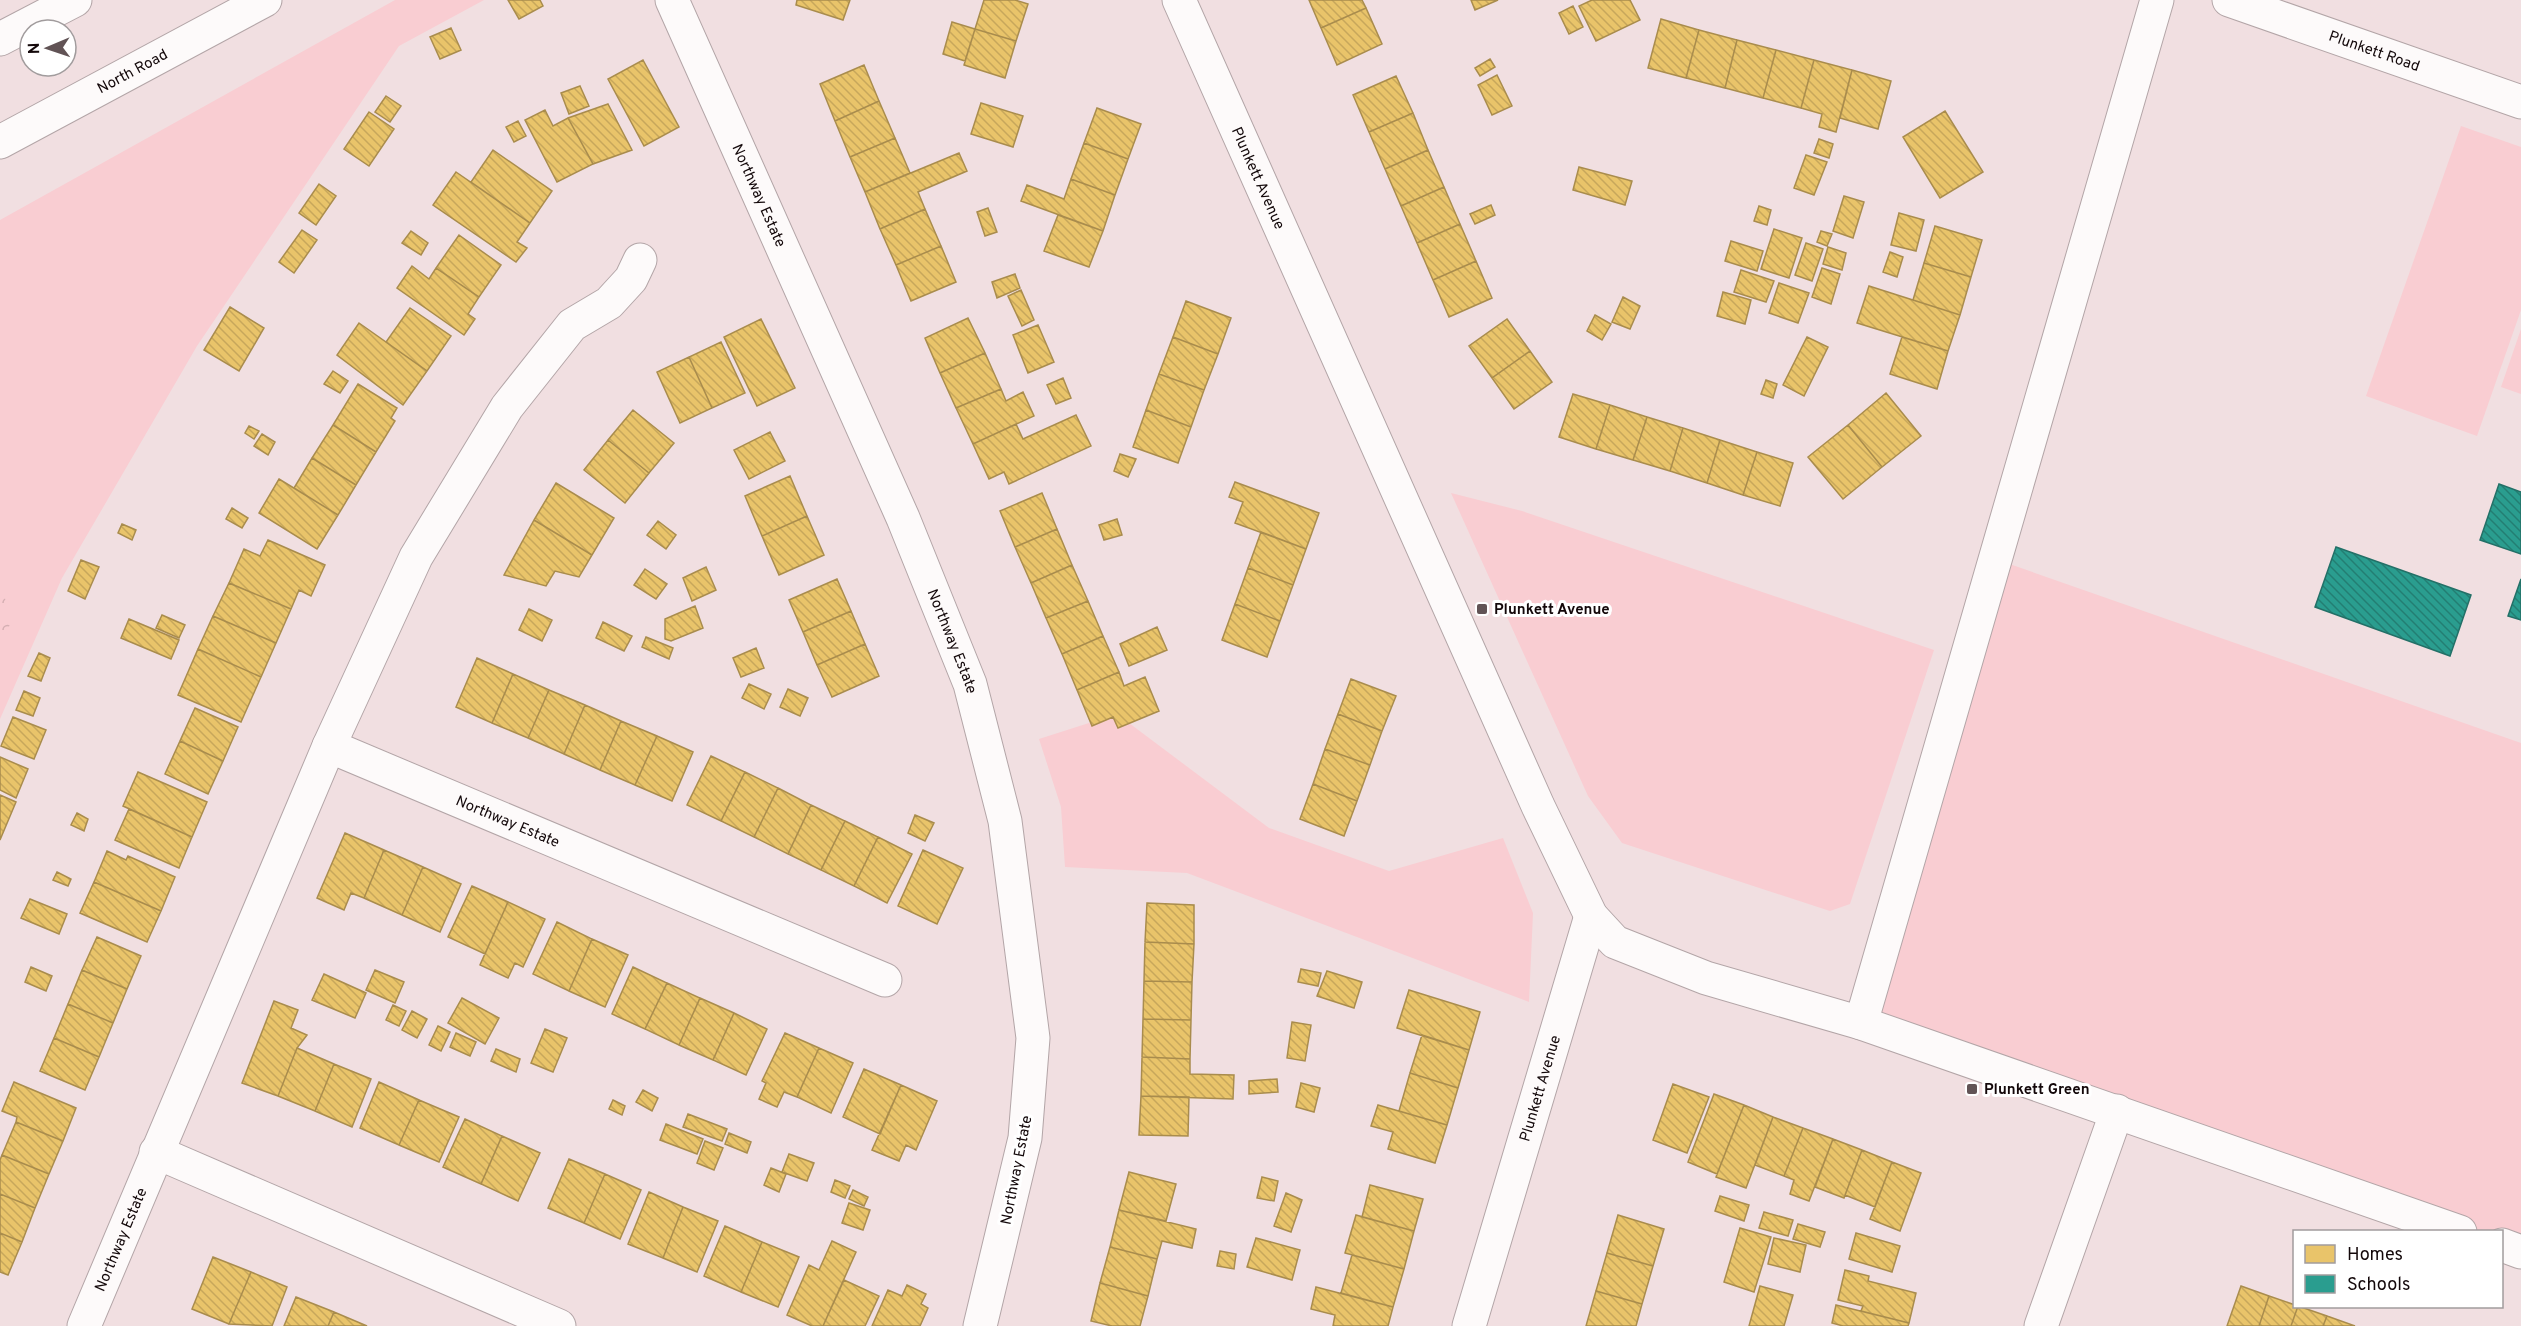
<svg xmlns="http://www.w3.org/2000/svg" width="2521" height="1326" font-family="Overpass,sans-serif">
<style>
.green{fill:#f9cdd2}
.forest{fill:url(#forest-crowns)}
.homes{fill:url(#homes-back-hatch);stroke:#a98c4d;stroke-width:1.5}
.schools{fill:url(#schools-back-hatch);stroke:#237067;stroke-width:1.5}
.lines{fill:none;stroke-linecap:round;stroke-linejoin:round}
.minor-casing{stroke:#b3a5a7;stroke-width:35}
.secondary-casing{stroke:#b3a5a7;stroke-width:35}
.minor{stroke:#fdfafa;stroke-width:33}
.secondary{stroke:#fdfafa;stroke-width:33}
.poi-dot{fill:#615355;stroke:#fff;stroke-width:2}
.labels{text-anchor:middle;stroke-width:6;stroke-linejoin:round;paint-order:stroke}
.street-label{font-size:15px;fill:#13080a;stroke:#fff}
.poi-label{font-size:15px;font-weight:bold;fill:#13080a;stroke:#fff;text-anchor:start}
</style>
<defs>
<pattern id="forest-crowns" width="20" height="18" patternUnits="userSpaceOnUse" patternTransform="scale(1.5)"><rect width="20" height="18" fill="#f9cdd2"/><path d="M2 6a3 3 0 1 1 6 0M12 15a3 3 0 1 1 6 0" fill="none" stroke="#d5afb3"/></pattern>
<pattern id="homes-back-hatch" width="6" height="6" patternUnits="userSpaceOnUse" patternTransform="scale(1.5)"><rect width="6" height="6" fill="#e9c46a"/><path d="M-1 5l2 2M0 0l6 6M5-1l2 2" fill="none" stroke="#c7a75b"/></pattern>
<pattern id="schools-back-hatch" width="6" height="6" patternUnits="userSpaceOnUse" patternTransform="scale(1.5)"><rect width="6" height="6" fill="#2a9d8f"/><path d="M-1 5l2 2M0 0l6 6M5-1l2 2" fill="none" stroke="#237e73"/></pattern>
</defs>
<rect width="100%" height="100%" fill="#f1dfe1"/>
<path class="green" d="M395,0H484L399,46L197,346L62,578L0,719V220Z
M2461,126L2521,147V310L2477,436L2366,396Z
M2521,329V394L2501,387Z
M1451,493L1522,511L1934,650L1850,904L1830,911L1622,843L1588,796Z
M1998,560L2521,743V1249L2502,1232L2470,1231L1863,1022Z
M1117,714L1269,828L1389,871L1503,838L1533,913L1529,1002L1187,873L1065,867L1061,807L1039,739Z"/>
<path class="forest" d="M0,572L10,624L0,650Z"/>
<path class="homes" d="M508,0H540L543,6L519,19Z
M797,0H850L843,20L796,5Z
M984,0H1015L1028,4L1016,41L975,29Z
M1309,0H1362L1366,8L1321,28Z
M1471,0H1498L1475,10Z
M1592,0H1630L1640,20L1596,41L1579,6Z
M1573,6L1583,27L1569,34L1559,13Z
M1366,8L1382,44L1337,65L1321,28Z
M1661,19L1699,30L1686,78L1648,68Z
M952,22L975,29L965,61L943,54Z
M451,28L461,50L440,59L430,37Z
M975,29L1016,41L1005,78L964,65Z
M1699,30L1737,40L1725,88L1686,78Z
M1737,40L1776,50L1763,98L1725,88Z
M1776,50L1814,60L1801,108L1763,98Z
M1490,59L1495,67L1480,76L1475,68Z
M643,60L679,127L644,146L608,79Z
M1814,60L1852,70L1836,132L1819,127L1822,114L1801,108Z
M864,65L879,101L835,121L820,84Z
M1852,70L1891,81L1878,129L1840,118Z
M1497,75L1512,106L1492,115L1478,85Z
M1396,76L1413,113L1369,132L1353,95Z
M580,86L589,106L569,114L561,93Z
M386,96L401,106L390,122L375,112Z
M879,101L895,138L850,157L835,121Z
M981,103L1023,116L1013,147L971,134Z
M608,104L632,150L593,164L568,118Z
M1097,108L1141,124L1128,159L1084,143Z
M545,110L553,126L568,118L593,164L557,182L525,120Z
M1945,111L1983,172L1940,198L1903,137Z
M369,112L394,129L369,166L344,149Z
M1413,113L1428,150L1385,169L1369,132Z
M518,121L526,136L514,142L506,127Z
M895,138L910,173L865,192L850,157Z
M1819,139L1833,144L1829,158L1814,153Z
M1084,143L1128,159L1115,195L1071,179Z
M493,150L552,191L530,223L471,182Z
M1428,150L1444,187L1401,206L1385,169Z
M959,153L967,171L918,192L925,209L880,229L865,192Z
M1806,155L1827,162L1814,195L1794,188Z
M1579,167L1632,181L1625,205L1573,190Z
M456,172L530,223L517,242L527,248L516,262L433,205Z
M1071,179L1115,195L1103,231L1021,201L1027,185L1064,199Z
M319,184L336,196L316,225L299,213Z
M1444,187L1460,224L1417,243L1401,206Z
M1844,196L1864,202L1853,238L1833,231Z
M1491,205L1495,215L1475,224L1470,214Z
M1759,206L1771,210L1767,225L1754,221Z
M988,208L997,232L985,236L977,212Z
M925,209L941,246L896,265L880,229Z
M1899,213L1924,220L1916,251L1891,245Z
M1058,215L1103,231L1089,267L1044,251Z
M1460,224L1476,261L1433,280L1417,243Z
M1935,226L1982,240L1971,277L1924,263Z
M1774,229L1802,238L1789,278L1761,269Z
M302,230L317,240L294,273L279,262Z
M411,231L428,243L421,255L402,243Z
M1821,231L1832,234L1827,246L1817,242Z
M459,235L501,265L479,297L436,268Z
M1731,241L1763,251L1757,271L1725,261Z
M1806,243L1823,249L1812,281L1795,275Z
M941,246L956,282L911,301L896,265Z
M1828,247L1846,253L1842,270L1823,264Z
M1890,252L1903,257L1897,277L1883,272Z
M1476,261L1492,298L1449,317L1433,280Z
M1924,263L1971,277L1960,315L1913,300Z
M412,266L429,279L436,268L479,297L468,314L475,319L464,335L397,288Z
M1822,268L1840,274L1831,304L1812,297Z
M1741,270L1774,281L1766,302L1734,292Z
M1015,274L1020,288L997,298L992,282Z
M1779,283L1809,293L1798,323L1769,313Z
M1869,286L1960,315L1948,351L1857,323Z
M1021,290L1034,320L1022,326L1008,296Z
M1723,292L1751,300L1745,324L1717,316Z
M1623,297L1640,306L1630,329L1612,322Z
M1186,301L1231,318L1218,354L1173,337Z
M230,307L264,328L239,371L204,350Z
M410,308L451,336L427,371L386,342Z
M1595,315L1611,324L1602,340L1587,331Z
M968,318L985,353L940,373L925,338Z
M761,319L795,388L757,406L724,337Z
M1507,319L1530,351L1492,378L1469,346Z
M359,323L427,371L403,405L337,355Z
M1038,325L1054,362L1028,373L1013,335Z
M1173,337L1218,354L1204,390L1159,374Z
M1807,337L1828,347L1804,396L1783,385Z
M1902,337L1948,351L1937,389L1890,374Z
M721,342L745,393L712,408L689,357Z
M1530,351L1552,382L1514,409L1492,378Z
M985,353L1001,389L956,408L940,373Z
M689,357L712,408L680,423L657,372Z
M333,371L348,381L340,393L324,384Z
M1159,374L1204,390L1191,427L1146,410Z
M1063,378L1071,398L1056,404L1047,385Z
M1766,380L1777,384L1773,398L1761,394Z
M358,384L397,408L391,418L395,421L376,452L333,425Z
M1001,389L1006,401L1023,392L1034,416L973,444L956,408Z
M1886,393L1921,436L1882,467L1848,425Z
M1573,394L1610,405L1596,449L1559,437Z
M1610,405L1647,417L1633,460L1596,449Z
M633,410L674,443L649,473L608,440Z
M1146,410L1191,427L1178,463L1133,447Z
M1076,415L1091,446L1009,484L1004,472L989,479L973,444L1016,424L1023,439Z
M1647,417L1683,428L1670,471L1633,460Z
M333,425L376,452L356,485L312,458Z
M1848,425L1882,467L1843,499L1808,457Z
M249,426L259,431L254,439L245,433Z
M1683,428L1720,440L1707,483L1670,471Z
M770,432L785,461L749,479L734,450Z
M262,434L275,442L268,455L254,446Z
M608,440L649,473L625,503L584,470Z
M1720,440L1757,452L1743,495L1707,483Z
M1757,452L1793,463L1780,506L1743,495Z
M1120,454L1136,459L1128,477L1114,471Z
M312,458L356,485L338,515L294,488Z
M790,476L807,516L762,536L745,496Z
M279,479L338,515L317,549L259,513Z
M1235,482L1319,513L1306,549L1235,523L1243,502L1229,497Z
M556,483L614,518L592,555L534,520Z
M1042,493L1057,529L1015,547L1000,511Z
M232,508L248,518L242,528L226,519Z
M807,516L824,555L779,575L762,536Z
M1117,519L1122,535L1104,540L1099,525Z
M534,520L592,555L579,577L555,571L546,586L504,575Z
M658,521L676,535L666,549L647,535Z
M122,524L136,530L132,540L118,533Z
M1057,529L1072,565L1031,583L1015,547Z
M1261,532L1306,549L1293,585L1248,568Z
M268,540L325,565L311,596L299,590L291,609L229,583L244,549L260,556Z
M81,560L99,567L85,599L68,591Z
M1072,565L1088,601L1046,618L1031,583Z
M706,567L716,590L692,601L683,578Z
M1248,568L1293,585L1280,621L1235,604Z
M645,569L667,584L656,599L634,585Z
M837,579L851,611L803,632L789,600Z
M229,583L291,609L276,643L213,616Z
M1088,601L1103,636L1062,654L1046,618Z
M1235,604L1280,621L1267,657L1222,640Z
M695,606L703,628L671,641L665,639V619Z
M529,609L552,620L542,641L519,630Z
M851,611L865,644L817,665L803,632Z
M162,615L185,625L179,638L156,628Z
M213,616L276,643L261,677L198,649Z
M129,619L179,640L171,659L121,638Z
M603,622L632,636L624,651L596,638Z
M1157,627L1167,650L1129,666L1120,644Z
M1103,636L1119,672L1077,690L1062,654Z
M646,637L673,648L669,659L642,647Z
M865,644L879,676L832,697L817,665Z
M756,648L764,668L741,677L733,658Z
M198,649L261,677L241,722L178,695Z
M39,653L50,658L41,681L28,676Z
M477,658L513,674L492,723L456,707Z
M1119,672L1124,686L1145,677L1159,711L1118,728L1113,717L1092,726L1077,690Z
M513,674L549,690L528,738L492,723Z
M1351,679L1396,696L1382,731L1338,714Z
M749,684L771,694L764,709L742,698Z
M788,689L808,698L800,716L780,707Z
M549,690L585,705L564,754L528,738Z
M24,691L40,698L33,716L16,710Z
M585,705L621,721L600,770L564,754Z
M195,708L238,727L223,761L180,741Z
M1338,714L1382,731L1370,765L1325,749Z
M13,717L46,730L34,759L1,746Z
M621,721L657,736L635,785L600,770Z
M657,736L693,752L672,801L635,785Z
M180,741L223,761L208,794L165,774Z
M1325,749L1370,765L1357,801L1313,784Z
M711,756L745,772L721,821L687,805Z
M0,757L28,769L16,798L0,790Z
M138,772L207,802L192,837L123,806Z
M745,772L778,788L754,837L721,821Z
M1313,784L1357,801L1344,836L1300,819Z
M778,788L811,805L788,854L754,837Z
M0,795L16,802L0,840Z
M811,805L845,821L821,870L788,854Z
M129,809L192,837L179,868L115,840Z
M77,813L88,819L84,831L71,825Z
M915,815L934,823L925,841L908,833Z
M845,821L878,837L854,886L821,870Z
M345,833L384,850L364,898L351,893L344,910L317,898Z
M878,837L912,854L887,903L854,886Z
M384,850L423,867L402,915L364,898Z
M923,850L963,868L937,924L898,906Z
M107,851L126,860L128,856L175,877L161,911L94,882Z
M423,867L461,884L440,932L402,915Z
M57,872L71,879L68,886L53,880Z
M94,882L161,911L147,942L80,913Z
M472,886L508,902L485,954L448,937Z
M30,899L67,914L59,934L21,918Z
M508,902L545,919L523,967L515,963L508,978L480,965Z
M1147,903L1194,905V944L1145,942Z
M557,922L592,939L569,991L533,974Z
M97,937L141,956L127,989L82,970Z
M592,939L628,955L605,1007L569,991Z
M1145,942L1194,944L1192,982L1144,981Z
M31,967L52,976L46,991L25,982Z
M633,967L667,983L645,1029L612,1014Z
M1301,969L1321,973L1318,986L1298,982Z
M82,970L127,989L113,1023L68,1004Z
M375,970L404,982L395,1003L366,990Z
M1327,971L1362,982L1354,1008L1317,996Z
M324,974L366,993L355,1018L312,1000Z
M1144,981L1192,982L1191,1020L1143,1019Z
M667,983L700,998L679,1045L645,1029Z
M1409,990L1480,1012L1469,1050L1397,1028Z
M462,998L499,1018L485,1044L448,1023Z
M700,998L734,1013L713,1060L679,1045Z
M274,1001L298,1010L291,1028L307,1035L297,1048L278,1096L242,1083Z
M68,1004L113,1023L99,1057L54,1038Z
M393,1005L406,1011L399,1026L386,1020Z
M412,1011L427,1019L417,1038L402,1030Z
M734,1013L767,1029L746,1075L713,1060Z
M1143,1019L1191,1020L1190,1059L1142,1057Z
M1292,1022L1311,1025L1305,1061L1287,1058Z
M438,1026L450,1032L441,1051L429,1045Z
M545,1029L567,1038L553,1072L531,1063Z
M456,1033L476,1042L470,1056L450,1047Z
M785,1033L819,1048L797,1097L784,1092L777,1107L759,1099L766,1083L762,1081Z
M1422,1035L1469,1050L1458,1088L1410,1073Z
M54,1038L99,1057L85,1090L40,1071Z
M297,1048L334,1064L315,1111L278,1096Z
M819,1048L853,1063L831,1113L797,1097Z
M496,1049L520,1059L516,1072L491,1061Z
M1142,1057L1190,1059V1074L1234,1075L1233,1099L1141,1096Z
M334,1064L371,1079L352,1127L315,1111Z
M864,1069L901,1085L880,1134L843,1117Z
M1410,1073L1458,1088L1447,1125L1399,1111Z
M1277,1079L1278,1092L1249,1094V1081Z
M14,1082L76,1108L63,1141L16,1122L17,1117L2,1111Z
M379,1082L419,1100L399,1145L360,1128Z
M1301,1083L1320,1088L1314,1112L1296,1107Z
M1673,1084L1709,1097L1687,1153L1653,1140Z
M901,1085L937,1101L916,1150L906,1145L899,1161L872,1150Z
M643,1090L658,1098L652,1111L636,1102Z
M1714,1094L1744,1105L1717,1174L1688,1162Z
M1141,1096L1189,1097L1188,1136L1139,1135Z
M419,1100L459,1117L439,1162L399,1145Z
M613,1100L625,1106L622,1115L609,1109Z
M1378,1105L1447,1125L1435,1163L1388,1149L1393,1132L1371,1126Z
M1744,1105L1773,1117L1746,1188L1716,1177Z
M688,1114L727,1129L722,1141L683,1127Z
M1773,1117L1803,1128L1784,1176L1755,1165Z
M465,1119L502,1136L481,1184L443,1167Z
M16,1122L63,1141L49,1174L2,1155Z
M666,1124L703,1139L697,1154L660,1140Z
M1803,1128L1833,1139L1809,1201L1790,1194L1794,1180L1784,1176Z
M729,1133L751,1142L747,1153L725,1144Z
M502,1136L540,1153L518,1201L481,1184Z
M1833,1139L1862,1150L1844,1198L1815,1187Z
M705,1141L723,1148L714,1170L697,1163Z
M1862,1150L1892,1162L1875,1207L1845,1195Z
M789,1154L814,1163L807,1181L782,1172Z
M2,1155L49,1174L35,1208L0,1194V1160Z
M569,1159L605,1174L584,1223L548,1208Z
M1892,1162L1921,1173L1900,1231L1870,1219Z
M771,1168L786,1174L779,1192L764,1185Z
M1129,1172L1176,1184L1166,1221L1119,1210Z
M605,1174L641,1190L620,1239L584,1223Z
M1262,1177L1278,1181L1274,1201L1257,1198Z
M835,1180L850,1186L845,1198L831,1192Z
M1370,1185L1423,1199L1414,1231L1362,1217Z
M853,1190L868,1197L864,1206L849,1199Z
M649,1192L683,1207L663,1258L628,1244Z
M1286,1193L1302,1200L1291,1232L1274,1226Z
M0,1194L35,1208L22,1242L0,1233Z
M1720,1196L1749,1205L1744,1221L1715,1211Z
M849,1203L870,1210L863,1230L842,1223Z
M683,1207L718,1221L697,1272L663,1258Z
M1119,1210L1196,1229L1192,1248L1162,1241L1157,1259L1110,1247Z
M1764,1212L1793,1220L1788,1236L1759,1228Z
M1356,1215L1414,1231L1404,1269L1345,1253Z
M1618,1215L1664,1229L1653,1266L1607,1253Z
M1798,1224L1825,1232L1820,1247L1793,1239Z
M725,1226L762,1242L741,1292L704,1276Z
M1740,1228L1771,1237L1754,1292L1724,1282Z
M0,1233L22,1242L8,1275L0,1272Z
M1856,1233L1900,1246L1892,1272L1849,1259Z
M1256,1238L1300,1250L1292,1280L1247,1267Z
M1774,1238L1806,1245L1800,1272L1768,1264Z
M832,1241L856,1252L823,1326H812L787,1315L809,1265L819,1270Z
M762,1242L799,1257L778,1307L741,1292Z
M1110,1247L1157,1259L1148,1296L1100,1283Z
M1220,1251L1236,1254L1234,1269L1217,1266Z
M1607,1253L1653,1266L1642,1304L1596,1291Z
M1352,1255L1404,1269L1393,1307L1341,1293Z
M213,1257L251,1272L229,1324L192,1309Z
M1845,1270L1869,1276L1868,1281L1916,1293L1909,1323L1861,1311L1863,1306L1838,1300Z
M251,1272L287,1287L272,1326L229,1324Z
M844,1280L879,1296L865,1326H823Z
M1100,1283L1148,1296L1140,1326H1112L1091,1321Z
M907,1285L926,1294L921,1304L928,1308L920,1326H872L888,1290L902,1296Z
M1760,1286L1793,1295L1784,1326H1749Z
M2241,1286L2269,1296L2259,1326H2227Z
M1316,1287L1393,1307L1388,1326H1333L1335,1315L1311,1309Z
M1596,1291L1642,1304L1636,1326H1586Z
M2269,1296L2298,1306L2291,1326H2259Z
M296,1297L334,1312L328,1326H284Z
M1836,1305L1909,1323L1908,1326H1843L1832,1323Z
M2298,1306L2327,1316L2323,1326H2291Z
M334,1312L367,1326H328Z
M2327,1316L2355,1326H2323Z"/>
<path class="schools" d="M2499,484L2521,492V554L2480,540Z
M2336,547L2471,595L2450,656L2315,607Z
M2521,579V620L2508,616Z"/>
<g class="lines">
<defs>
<g id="minor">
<path id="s1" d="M672,0L903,518L970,684L1005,821L1033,1038L1025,1138L980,1326"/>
<path id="s2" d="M1179,0L1538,806L1591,916L1615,942L1706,978L1861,1023L2460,1232"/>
<path id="s3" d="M2229,0L2521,102"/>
<path id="s4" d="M329,746L885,980"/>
<path d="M1861,1023L2157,0"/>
<path d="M156,1152L559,1326"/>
<path d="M2502,1245L2521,1252"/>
<path id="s5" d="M84,1326L329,746L416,557L507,407L572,325L609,303L631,279L640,260"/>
<path id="s6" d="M1469,1326L1591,916"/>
<path d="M2041,1326L2117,1111"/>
</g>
<g id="secondary">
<path d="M0,39L75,0"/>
<path id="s7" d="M0,142L265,0"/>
</g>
</defs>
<use href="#minor" class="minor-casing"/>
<use href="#secondary" class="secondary-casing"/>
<use href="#minor" class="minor"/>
<use href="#secondary" class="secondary"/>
</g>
<g class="poi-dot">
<rect x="1476" y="603" width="12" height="12" rx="3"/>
<rect x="1966" y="1083" width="12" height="12" rx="3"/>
</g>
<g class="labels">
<g class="street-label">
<text dy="5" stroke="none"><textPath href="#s3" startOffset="154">Plunkett Road</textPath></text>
<text dy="5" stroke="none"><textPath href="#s7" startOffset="150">North Road</textPath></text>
<text dy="5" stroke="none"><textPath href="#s2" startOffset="195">Plunkett Avenue</textPath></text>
<text dy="5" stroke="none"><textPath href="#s1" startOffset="214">Northway Estate</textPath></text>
<text dy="5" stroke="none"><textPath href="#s1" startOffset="700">Northway Estate</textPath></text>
<text dy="5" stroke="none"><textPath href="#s4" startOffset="194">Northway Estate</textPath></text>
<text dy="5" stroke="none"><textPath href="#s6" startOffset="248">Plunkett Avenue</textPath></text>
<text transform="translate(1016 1170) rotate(-79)" y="5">Northway Estate</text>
<text dy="5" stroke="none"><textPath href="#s5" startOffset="94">Northway Estate</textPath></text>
</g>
<g class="poi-label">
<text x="1494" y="614">Plunkett Avenue</text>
<text x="1984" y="1094">Plunkett Green</text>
</g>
</g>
<rect x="2293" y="1230" width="210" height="78" fill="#ffffff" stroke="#a19c9d" stroke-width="1.5"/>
<rect x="2305" y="1245" width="30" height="18" fill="#e9c46a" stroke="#a19c9d" stroke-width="1.5"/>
<text x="2347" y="1260" font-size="18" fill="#13080a">Homes</text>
<rect x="2305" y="1275" width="30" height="18" fill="#2a9d8f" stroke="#a19c9d" stroke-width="1.5"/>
<text x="2347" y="1290" font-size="18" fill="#13080a">Schools</text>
<g transform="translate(48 48) rotate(268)"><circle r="28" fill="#ffffff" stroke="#a19c9d" stroke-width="1.5"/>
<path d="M0-4.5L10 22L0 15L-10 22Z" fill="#615355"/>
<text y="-9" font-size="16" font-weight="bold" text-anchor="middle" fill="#13080a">N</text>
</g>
</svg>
